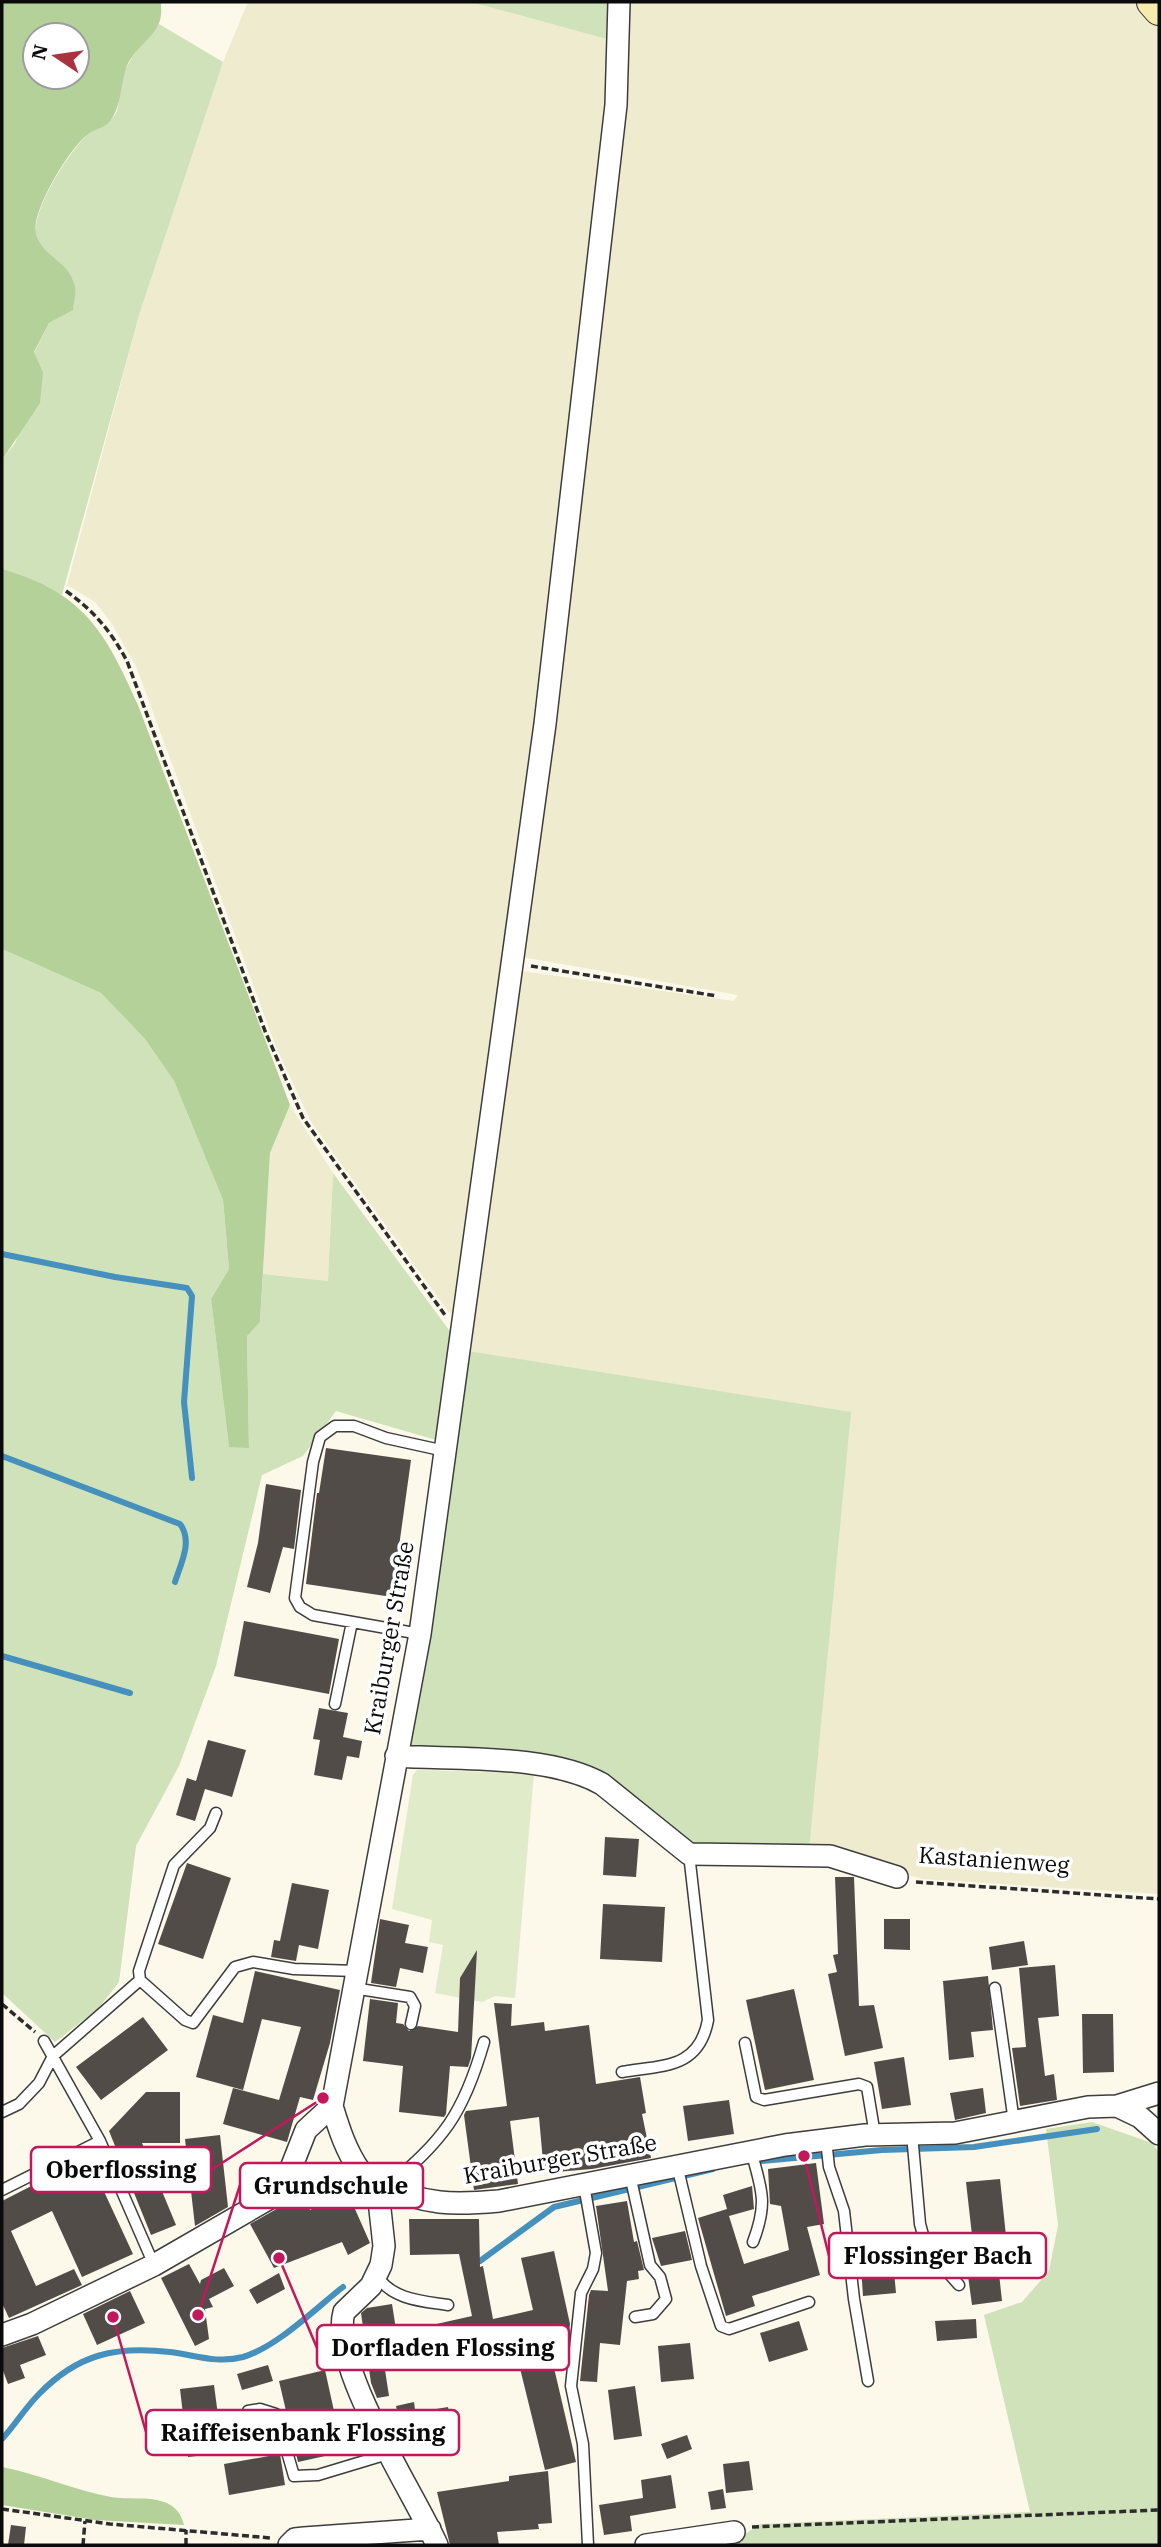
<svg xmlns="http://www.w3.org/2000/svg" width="1161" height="2547" font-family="'IBM Plex Serif',serif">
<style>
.farmland{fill:#efebce}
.green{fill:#d0e2b9}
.forest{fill:#b4d19a;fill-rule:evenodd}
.pitch{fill:#e0ebc9}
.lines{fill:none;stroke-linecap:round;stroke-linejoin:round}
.stream{stroke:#4590bc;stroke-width:6}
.building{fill:#524c48}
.lane-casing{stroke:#3d3d3d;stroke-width:13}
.street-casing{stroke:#3d3d3d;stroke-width:24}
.secondary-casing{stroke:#2c2c2c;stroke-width:32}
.path{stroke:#2c2c2c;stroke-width:3.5;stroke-dasharray:7 3.5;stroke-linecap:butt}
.lane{stroke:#fff;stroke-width:10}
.street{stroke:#fff;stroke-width:21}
.secondary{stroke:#f5ebad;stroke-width:30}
.labels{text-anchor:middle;stroke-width:7;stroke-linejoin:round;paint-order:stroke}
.street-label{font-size:23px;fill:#0a0a0a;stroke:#fff}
.leader{fill:none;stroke:#c2185b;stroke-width:2.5}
.callout-dot{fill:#c2185b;stroke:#fff;stroke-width:2.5}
.callout{fill:#fff;stroke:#c2185b;stroke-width:2.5}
.callout-label{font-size:24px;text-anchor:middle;font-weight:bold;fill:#0a0a0a}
</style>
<rect width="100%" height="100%" fill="#fcf8ea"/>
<path class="farmland" d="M248,2H471L610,40L607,95L533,763L456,1310L450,1314L311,1122L276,1047L136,666L112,624L95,602L67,585L140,312L223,62Z
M627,2H1140L1159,23V1894L923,1879L809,1849L468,1351L521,971L734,1001L738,995L522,957L628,73Z
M290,1105L333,1173L328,1281L263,1274L270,1153Z"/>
<path class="green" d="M471,2H610V40Z
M159,24L223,62L140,312L62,595L2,569V460L15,443L43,372L34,353L49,323L73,309C74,301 76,290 74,283C68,261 38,256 36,233C33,208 69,152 87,135C97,125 108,126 116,113C120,105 118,95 120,87C126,61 141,43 159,24Z
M2,949L101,993L145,1039L174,1081L223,1200L229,1269L211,1299L229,1447H249L247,1335L260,1322L263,1274L328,1281L333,1173L452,1334L436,1440L336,1411L303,1456L262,1475L216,1666L179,1766L136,1846L119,1982L98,2009L55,2042L2,1993Z
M468,1351L851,1412L809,1849L694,1850L595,1774L408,1753Z
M1092,2122L1152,2143L1159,2152V2545H737L736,2540L760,2524L1030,2512L984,2315L1022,2302L1049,2271L1058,2225L1046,2129Z"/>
<path class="forest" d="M2,2H161C161,8 162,17 159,23C154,37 134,49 127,66C120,84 122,106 110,121C105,128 94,129 87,135C68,151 41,197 36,222C31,254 67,257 74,283C77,290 74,302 73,310L49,323L34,352L43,372L40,403L2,460ZM35,35H77V77H35Z
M2,569C84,593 105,631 138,705L290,1105L270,1153L260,1322L247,1336L249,1448L229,1447L211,1299L229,1269L223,1200L174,1081L145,1039L101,993L2,949Z
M2,2467C39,2474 73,2490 111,2497C127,2500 148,2496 164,2502C176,2506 181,2514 184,2525L95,2520L2,2505Z"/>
<path class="pitch" d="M417,1770L534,1773L515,1998L495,1996L482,2002L435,1993L443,1945L429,1942L432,1920L392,1909L413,1775Z"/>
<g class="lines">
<path class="stream" d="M2,1254L115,1277L187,1288L192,1296L184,1402L192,1478
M2,1456L180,1524C193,1541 181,1563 175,1582
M2,1656L130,1693
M751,2162L882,2150L974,2147L1097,2129
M480,2261L554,2207L713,2169
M2,2439C15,2425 25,2408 39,2394C78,2354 115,2346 170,2352C195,2355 217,2364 243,2357C277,2347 316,2308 343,2287"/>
</g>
<path class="building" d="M326,1448L411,1460L392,1597L306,1584L317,1493H319Z
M266,1484L301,1490L294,1549L283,1547L270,1593L247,1587L258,1543Z
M244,1621L339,1639L329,1694L234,1676Z
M319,1708L348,1713L343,1737L362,1741L359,1758L347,1756L342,1780L314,1775L320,1740L313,1739Z
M208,1740L246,1750L232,1797L205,1789L195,1821L176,1815L187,1778L196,1781Z
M605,1837L639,1839L636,1877L603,1875Z
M187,1863L231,1878L203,1959L158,1944Z
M835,1877H854L859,2006L874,2005L883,2048L845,2056L828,1974L837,1972L833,1955L838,1954Z
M292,1883L329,1890L318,1949L299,1945L296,1961L271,1957L274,1940L280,1941Z
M603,1904L665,1907L662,1962L600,1959Z
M380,1919L409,1925L405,1943L428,1947L423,1973L400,1968L396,1987L371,1983Z
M884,1919H910V1950L884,1949Z
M1024,1941L1028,1965L992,1970L989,1947Z
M477,1950L471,2058L468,2067L450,2066L446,2114L444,2117L399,2112L403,2066L363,2061L370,1999L398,2003L396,2023L403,2024L409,2031L418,2026L458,2032L460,1978Z
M1055,1965L1059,2016L1038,2018L1045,2076L1054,2074L1057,2100L1020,2106L1012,2048L1026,2047L1019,1968Z
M255,1971L340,1990L330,2043L313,2100L300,2097L287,2142L223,2124L233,2088L279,2100L301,2027L262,2019L243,2090L196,2077L213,2015L243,2023Z
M988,1976L993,2030L971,2032L974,2057L949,2060L943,1981Z
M794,1989L814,2080L765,2090L746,2000Z
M494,2003L512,2004L511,2026L544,2022L545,2031L589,2025L596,2084L640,2077L646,2113L642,2114L651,2158L592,2169L544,2173L539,2117L510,2121L518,2184L474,2190L464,2115L466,2111L507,2106Z
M1082,2014H1113L1114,2072L1083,2073Z
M143,2017L168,2050L101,2100L76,2067Z
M904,2057L911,2105L882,2109L874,2062Z
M983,2088L986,2113L955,2120L950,2093Z
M146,2092H180V2143H142L176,2225L151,2235L109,2131Z
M729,2100L734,2134L688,2141L683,2106Z
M220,2135L228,2207L195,2226L185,2139Z
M88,2157L133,2254L82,2277L52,2211L11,2231L36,2286L74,2269L82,2285L9,2318L2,2303V2201Z
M816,2163L824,2224L807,2227L820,2275L752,2296L755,2306L726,2316L698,2218L727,2209L723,2195L752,2186L754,2209L729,2216L744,2264L789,2250L781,2206L770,2204L768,2169Z
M1000,2179L1006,2236L995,2237L1002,2301L972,2305L965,2254L974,2253L966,2182Z
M347,2191L370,2243L348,2255L342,2242L274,2268L250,2224L287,2203L305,2198L310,2210Z
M627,2201L634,2242L637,2241L644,2270L638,2271L639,2279L627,2281L620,2345L600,2343L597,2382L580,2381L589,2295L591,2290L608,2291L596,2206Z
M409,2219H479L480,2267L483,2266L493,2319L533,2310L521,2258L554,2251L570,2324L569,2332L547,2338L576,2462L545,2470L515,2348L510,2349L509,2342L439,2357L432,2325L472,2316L459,2254L410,2255Z
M685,2231L692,2260L661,2266L652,2238Z
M892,2249L896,2293L863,2296L860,2252Z
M189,2264L200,2284L201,2280L224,2268L234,2286L209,2299L213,2307L205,2309L209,2339L195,2346L161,2278Z
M279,2273L285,2289L257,2304L249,2290Z
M130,2291L145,2323L97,2345L83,2314Z
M392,2304L402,2367L385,2370L389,2396L377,2398L371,2383L361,2313L367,2308Z
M976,2319L977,2338L937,2341L935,2321Z
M799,2321L808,2350L769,2362L760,2333Z
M38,2336L46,2355L20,2365L25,2378L8,2384L2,2368V2348Z
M690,2343L694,2379L661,2382L658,2346Z
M268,2365L273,2381L242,2390L237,2374Z
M325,2370L343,2452L298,2462L279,2381Z
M214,2385L223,2453L188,2457L180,2389Z
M635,2386L642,2436L614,2440L608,2390Z
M414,2402L416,2417L399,2420L396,2406Z
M448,2407L452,2434L423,2439L418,2412Z
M687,2435L692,2449L667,2459L661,2444Z
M280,2454L285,2485L229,2495L224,2464Z
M749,2461L753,2490L726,2493L723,2464Z
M548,2471L552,2523L538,2524L539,2529L497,2532L499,2545H450L437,2492L509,2481V2476Z
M671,2475L676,2508L630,2516L632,2531L604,2535L599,2505L643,2498L641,2480Z
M723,2489L726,2508L711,2510L708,2492Z
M11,2525L26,2527L24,2545H8Z"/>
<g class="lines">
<defs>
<path id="lane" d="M420,1634L313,1615L300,1607L295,1598L313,1462L320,1437L335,1426H354L386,1438L445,1451
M335,1704L352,1622
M216,1813L210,1828L174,1865L139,1971L140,1980L185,2020L193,2023L235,1967L253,1962L294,1969L356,1971
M353,1988L410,1997L415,2006L411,2024
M995,1988L1014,2122
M44,2041L100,2141L154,2265
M745,2043L756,2097L764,2100L859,2084L867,2087L875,2135
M622,2072C663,2065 699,2069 708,2020L689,1854
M2,2112L19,2104L39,2083L53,2056L140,1980
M912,2134L920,2224L927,2249L959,2285
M826,2140L829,2167L844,2211L854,2299L868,2381
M751,2151C762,2190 768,2203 753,2242
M677,2165L701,2266L721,2326L729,2329L809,2302
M630,2175L650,2265L660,2277L666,2299L653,2314L635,2317
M584,2185L596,2253L593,2269L581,2293L571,2386L583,2444L588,2545
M387,2187C444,2139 463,2115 484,2042
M2,2190L100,2141
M377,2276C393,2300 422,2301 448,2305
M238,2440L248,2411L260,2409L276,2414L294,2476L318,2475L391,2453"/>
<path id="street" d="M619,2L616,105L545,724L420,1634L332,2106C339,2129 346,2151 360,2171C365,2177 376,2181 383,2185C425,2205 453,2205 499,2201L785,2145L865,2135L955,2133L1088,2107L1117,2106L1140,2117L1159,2134
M396,1756C457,1760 549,1754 602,1784L689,1854L830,1856L897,1877
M1117,2106L1159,2093
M377,2182L384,2246L381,2265L371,2286L344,2312C329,2365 414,2493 437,2545
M282,2191L306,2130L332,2106
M2,2335L32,2324L154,2265L282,2191L325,2178L362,2173
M289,2545L295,2539L304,2538L430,2529
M646,2545L734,2532"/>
<path id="secondary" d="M1152,2L1159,10"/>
</defs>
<use href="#lane" class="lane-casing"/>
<use href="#street" class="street-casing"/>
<use href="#secondary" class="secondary-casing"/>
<path class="path" d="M66,591C94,611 110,630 127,661L265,1031L303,1118L445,1315
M531,966L717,996
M916,1882L1159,1899
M2,2004L35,2032
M2,2509L110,2524L271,2538
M752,2527L1159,2510
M83,2545L85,2521
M186,2545V2530"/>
<use href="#lane" class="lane"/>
<use href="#street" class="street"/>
<use href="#secondary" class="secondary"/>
</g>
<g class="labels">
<g class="street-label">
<text transform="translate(389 1638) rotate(-80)" y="8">Kraiburger Straße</text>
<text transform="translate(994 1860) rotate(4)" y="8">Kastanienweg</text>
<text transform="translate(560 2159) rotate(-10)" y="8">Kraiburger Straße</text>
</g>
</g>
<path class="leader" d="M323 2098L211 2170M198 2315L240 2185M804 2156L829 2256M279 2258L317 2348M113 2317L146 2432"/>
<g class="callout-dot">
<circle cx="323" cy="2098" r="7"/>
<circle cx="198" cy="2315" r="7"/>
<circle cx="804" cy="2156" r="7"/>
<circle cx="279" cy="2258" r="7"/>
<circle cx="113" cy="2317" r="7"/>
</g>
<g class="callout">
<rect x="31" y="2147" width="180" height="45" rx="7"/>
<rect x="240" y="2163" width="183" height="45" rx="7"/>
<rect x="829" y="2233" width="217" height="45" rx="7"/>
<rect x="317" y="2325" width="252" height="45" rx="7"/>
<rect x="146" y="2410" width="313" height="45" rx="7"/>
</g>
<g class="callout-label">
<text x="121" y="2178">Oberflossing</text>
<text x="331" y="2194">Grundschule</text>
<text x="938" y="2264">Flossinger Bach</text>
<text x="443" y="2356">Dorfladen Flossing</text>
<text x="303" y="2441">Raiffeisenbank Flossing</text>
</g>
<rect width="1161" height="2547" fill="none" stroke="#0a0a0a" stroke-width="7"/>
<g transform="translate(56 56) rotate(283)"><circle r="33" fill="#ffffff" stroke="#9d9d9d" stroke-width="2"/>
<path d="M0-5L12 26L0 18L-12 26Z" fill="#a9343e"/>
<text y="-10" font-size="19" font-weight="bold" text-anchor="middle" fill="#0a0a0a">N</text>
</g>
</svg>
